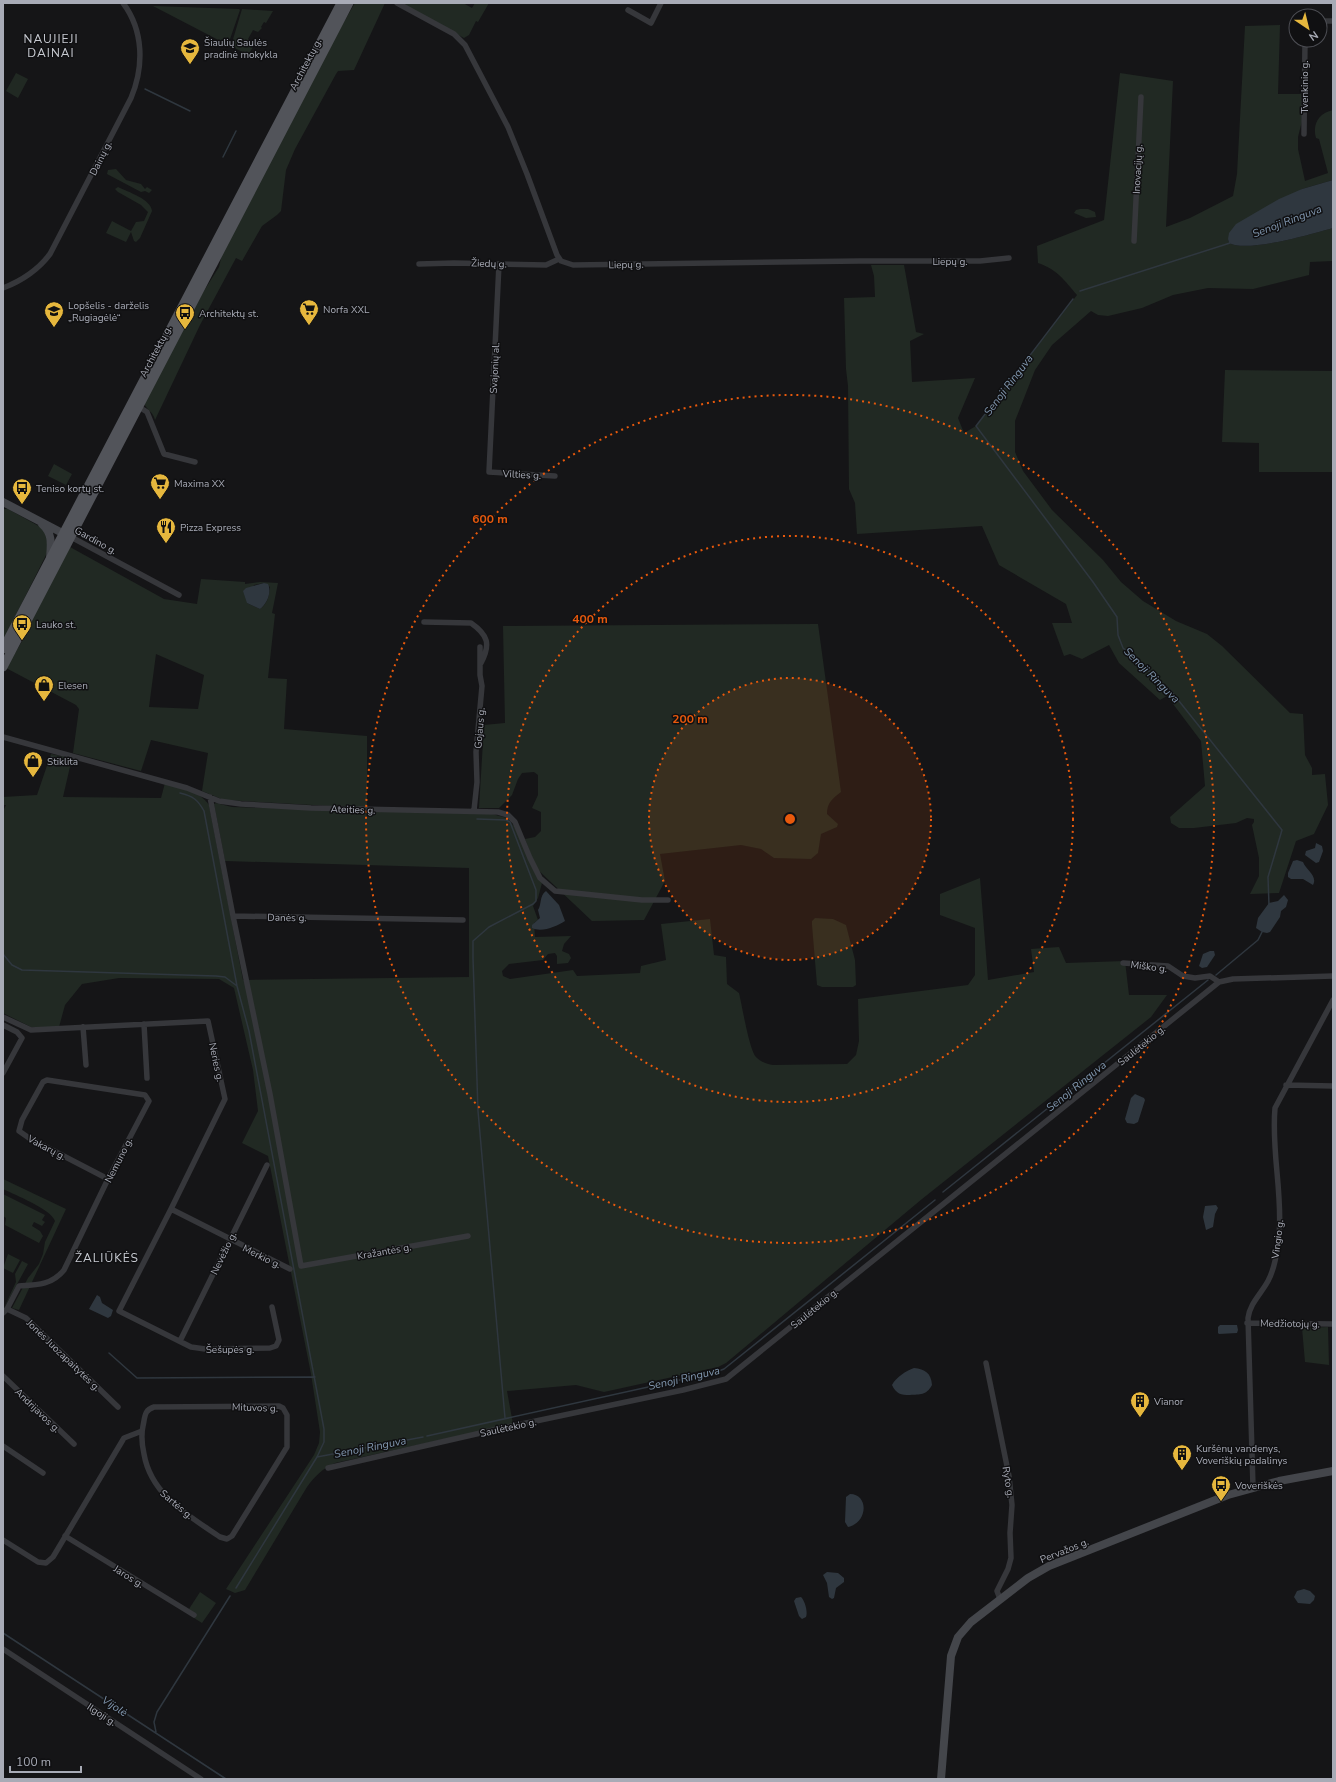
<svg xmlns="http://www.w3.org/2000/svg" width="1336" height="1782" font-family="'Nunito Sans',sans-serif">
<style>
.green{fill:#212923;fill-rule:evenodd}
.water{fill:#2f373f}
.lines{fill:none;stroke-linecap:round;stroke-linejoin:round}
.stream{stroke:#2f373f;stroke-width:1.5}
.street{stroke:#36373b;stroke-width:5.5}
.secondary{stroke:#44464b;stroke-width:8}
.primary{stroke:#52545a;stroke-width:9}
.ring{fill:none;stroke:#e8590c;stroke-width:2;stroke-dasharray:2 4}
.labels{text-anchor:middle;stroke-width:3;stroke-linejoin:round;paint-order:stroke}
.poi-label{font-size:10px;fill:#a8abb6;stroke:#101012;text-anchor:start}
.street-label{font-size:10px;fill:#a8abb6;stroke:#101012}
.water-label{font-size:11px;font-style:italic;fill:#8197af;stroke:#101012}
.quarter-label{font-size:12px;letter-spacing:1px;fill:#c8cbd2;stroke:#101012}
.centre{fill:#e8590c;stroke:#101012;stroke-width:2}
.ring-label{font-size:12px;text-anchor:middle;font-weight:bold;fill:#e8590c;stroke:#101012;stroke-width:3;stroke-linejoin:round;paint-order:stroke}
</style>
<rect width="100%" height="100%" fill="#151517"/>
<path class="green" d="M355,3H385L354,70L338,71L336,74L295,149L286,170L281,211L277,215L262,226L242,261L236,258L200,325L155,420C153,411 147,411 144,403L202,294L219,267L222,254L338,32Z
M400,3H463L472,8L475,3H489L478,22L476,21L469,35L464,38Z
M153,6L239,9L240,10L228,45Z
M242,9L273,11L266,23L264,22L261,27L262,28L258,32L253,30L248,39L253,42V47L248,55L231,46Z
M1280,25L1278,94H1301L1302,121L1298,137V149L1305,181L1328,173L1319,139L1316,138C1312,124 1319,113 1333,110V180L1302,189L1228,239L1229,243C1247,253 1312,234 1333,228V261L1310,262L1309,275L1253,289L1208,288L1173,295L1142,308L1108,316L1098,315L1091,311L1052,345L1035,370L1015,421V452L1023,471L1052,510L1103,560L1121,582L1143,601L1176,621L1207,634L1222,646L1290,713L1303,714L1305,755L1312,768V775L1325,774L1328,805L1314,834L1296,841L1279,893L1250,894L1259,876V858L1252,825L1254,822V819L1247,818L1236,823L1194,828H1179L1171,823L1170,817L1205,786L1201,741L1167,696L1160,700L1119,663L1109,645L1082,659L1070,654L1064,656L1052,623H1072L1066,604L999,565L982,526L857,534L855,503L849,489L848,386L846,369L844,298L875,297L874,276L871,265H904L916,332L924,334L910,341L912,382L975,378L958,418L964,433L976,426L1077,295C1064,280 1058,270 1038,263L1037,246L1104,220L1120,73L1173,81L1166,227L1190,218L1233,196L1237,174L1245,26Z
M16,73L28,79L18,98L6,91Z
M116,169L126,180L141,184L145,189L147,187L152,190L149,193L145,191L141,192L107,174L108,170Z
M118,187C128,192 151,199 152,211L140,238L136,242L134,241L131,232L126,242L106,233L112,221L131,231L136,222L144,221L148,212L141,205L118,192L115,189Z
M1080,209H1088L1095,212L1096,217L1086,218L1074,213L1076,210Z
M1225,370L1333,371V472H1259V443L1222,442Z
M54,464L72,474L66,485L48,476Z
M3,509H8L44,529L47,532L48,551L3,641Z
M70,547L164,599L197,604L201,579L245,582V584L260,582L278,583L272,613L275,614L268,678L287,679L284,729L367,736V808L224,800L202,791L208,753L151,740L141,771L73,753L79,709L76,705L6,668L27,633L30,622ZM264,583L270,587C269,596 268,603 260,609L247,603L254,585ZM156,654L204,675L198,709L149,707Z
M818,624L841,792C832,799 827,803 827,814L838,824L837,827L821,834L818,853L811,859L774,858L761,849L741,845L660,854L665,881L644,920L592,921L536,868L525,839L535,837L541,831V812L532,808L538,795V775L534,772L522,773L518,779L512,795L499,808H479L484,725L505,723L503,626Z
M51,754L72,758L63,797L161,798L165,783C180,788 200,791 209,805L243,980L469,977V868L225,861L214,804L216,803L232,807L492,814L507,818L514,826L542,883L538,898L533,906L538,920L534,923L535,937L571,936L564,944L562,951L569,954L571,958L568,963L557,964V956L555,953L548,954L543,960L509,964L502,971L503,976L510,979L573,970L577,976L640,973L641,966L666,960L661,924L710,919L714,955L726,957L727,984L739,993C742,1005 749,1049 756,1057C761,1062 767,1064 773,1065L847,1064L856,1055L859,1041L858,999L968,985L975,975V928L940,915V894L980,878L988,980L1034,972L1031,949L1059,947L1066,963L1125,961L1129,995H1167L1151,1017L922,1199L726,1363L718,1367L604,1392L576,1385L507,1391L513,1424L335,1463C322,1469 315,1476 307,1487L245,1590L235,1593L226,1589L314,1455L319,1443L320,1432L311,1374L268,1156L242,1143L258,1111L253,1070L234,988L219,979L119,978L82,984L65,1005L59,1027H31L3,1013V811L6,805H3V797L37,795Z
M815,918L833,919L846,925L855,960L856,985L853,987H822L817,985L812,925V921Z
M3,1179L66,1209L19,1310L12,1308L28,1278L39,1264L43,1254L45,1242L55,1221C51,1209 15,1195 3,1189Z
M3,1194L45,1215L42,1220L45,1222L42,1226L34,1222L32,1226L40,1231L43,1236L39,1243L5,1225L6,1218L3,1216Z
M8,1254L20,1260L13,1273L3,1268Z
M22,1261L28,1264L3,1310L16,1282L15,1274Z
M1328,1327L1329,1365L1305,1362L1302,1328Z
M200,1592L216,1603L202,1623L194,1618L196,1614L189,1609Z"/>
<path class="water" d="M1333,180V228C1312,234 1247,253 1229,243L1228,239L1229,233L1236,224L1279,199L1302,189Z
M264,583L268,584C272,592 267,604 260,609L247,603L243,591L246,588Z
M1316,843L1322,846L1323,851L1319,862L1316,863L1305,855L1306,851L1315,848Z
M1297,860L1303,862C1306,870 1318,876 1313,885L1303,879H1291L1288,877V873L1293,861Z
M546,891L559,905L565,921C557,926 542,933 532,928V925L540,918L538,910C542,904 539,896 546,891Z
M1284,895L1288,900L1286,907L1281,911L1280,917L1270,932L1267,933L1262,932L1256,928L1258,918L1269,903L1278,901Z
M1210,951H1214L1215,955L1207,967L1202,968L1199,966L1203,954Z
M1135,1094L1144,1098L1145,1100L1138,1122L1134,1124L1127,1123L1125,1119L1131,1098Z
M1216,1205L1218,1208L1215,1214L1213,1227L1206,1230L1203,1217L1205,1206Z
M97,1295L100,1297L102,1303L113,1310L111,1316L108,1318L89,1309Z
M1220,1325H1237L1238,1330L1237,1333L1219,1334L1218,1333V1327Z
M914,1368C925,1369 931,1373 932,1385C926,1396 920,1394 910,1395C901,1395 896,1394 892,1385C896,1377 906,1371 914,1368Z
M850,1494C869,1494 868,1523 848,1527L845,1522L846,1497Z
M827,1572L838,1573L844,1578V1582L836,1588L834,1598L832,1599L829,1597L827,1583L823,1575Z
M1304,1589L1310,1591L1315,1596L1314,1600L1310,1604L1298,1603L1294,1597L1297,1591Z
M801,1597C805,1601 808,1612 806,1617L802,1619L799,1616L794,1601L796,1598Z"/>
<g class="lines">
<path class="stream" d="M145,89L190,111
M223,157L236,131
M1080,291L1230,243
M1073,299L976,426L1093,582L1117,617L1118,635L1123,648L1171,691L1282,830L1268,877L1269,905
M51,757L70,762
M180,793C193,796 198,800 204,811L237,986L249,1031L324,1429V1442L317,1457L236,1588
M477,819L506,820L510,822L536,890V901L533,904L489,927L473,941V958L478,1111L505,1418
M3,954L12,965L22,970L216,976L225,977L237,986
M1216,975L1258,940L1262,932
M943,1192L1208,980
M109,1353L137,1378L315,1377
M427,1436L716,1372L724,1369L935,1200
M317,1457L423,1437
M3,1633L226,1779
M156,1732L154,1722L157,1712L230,1596"/>
<path class="street" d="M397,3L454,34L465,45L508,127L527,174L557,255L561,261L573,265L860,261H980L1009,258
M628,10L651,23L661,3
M1320,21H1333
M1304,134L1305,40
M1134,241L1141,97
M419,264L454,263L546,265L559,259
M499,264L489,472L555,476
M3,288C21,281 38,270 50,254L131,98C144,67 144,31 123,3
M139,407L147,412L164,454L195,462
M71,537L179,595
M424,622L471,623C488,635 491,644 481,663
M3,737L187,788L219,801L241,804L311,808L498,812L508,815L515,822L530,858L540,878L555,891L642,900H668
M210,797L233,916L463,920
M474,810L477,782L476,752L482,686L480,675V647
M233,916L270,1094L301,1266L468,1236
M1123,963L1168,966L1183,976L1195,978L1210,976L1219,982
M1219,982L1233,979L1333,976
M3,1017L31,1030L208,1021L225,1099L171,1209L119,1311L191,1347L205,1349L270,1348L276,1346L279,1340L272,1307
M144,1024L147,1078
M3,1025L17,1032L22,1038L3,1073
M83,1027L86,1065
M1286,1085L1333,1086
M171,1209L290,1269
M7,1309L26,1318L118,1407
M3,1313L7,1309L19,1286C37,1285 52,1285 64,1270L108,1179L149,1101L145,1095L47,1080L43,1082L22,1120L19,1131L29,1138L108,1179
M1247,1323L1333,1324
M180,1341L267,1165
M986,1363L1009,1476L1012,1505L1010,1533L1011,1558L1008,1569L997,1591L1000,1599
M3,1376L74,1444
M279,1406L283,1408L287,1415V1447L232,1536L227,1539L220,1537C188,1515 151,1495 144,1454C142,1445 141,1435 143,1426C145,1417 144,1410 154,1407Z
M3,1446L43,1473
M328,1468L498,1429L683,1390L726,1379L1219,982
M1253,1487L1248,1318C1250,1303 1261,1294 1268,1281C1275,1268 1277,1251 1279,1236C1283,1194 1271,1151 1275,1108L1333,1000
M65,1536L194,1615
M3,1540L38,1562L46,1563L53,1557L124,1438L142,1431
M3,1649L201,1779"/>
<path class="secondary" d="M3,502L68,536
M42,524C53,534 51,544 50,558
M941,1779L951,1656L958,1637L971,1622L1028,1578L1049,1566L1228,1495L1279,1481L1333,1471"/>
<path class="primary" d="M3,649L341,3
M3,667L349,3"/>
</g>
<circle cx="790" cy="819" r="141" fill="#e8590c" fill-opacity=".12"/>
<g class="ring">
<circle cx="790" cy="819" r="141"/>
<circle cx="790" cy="819" r="283"/>
<circle cx="790" cy="819" r="424"/>
</g>
<defs>
<symbol id="school-pin" viewBox="-11 -11 22 30"><path d="M0 17L-7.5 6A9.5 9.5 0 1 1 7.5 6Z" fill="#e6b73d" stroke="#101012"/><path d="M0-5L7-2L0 1L-7-2ZM-4 1L0 2.5L4 1V4Q0 6-4 4Z" fill="#111"/></symbol>
<symbol id="supermarket-pin" viewBox="-11 -11 22 30"><path d="M0 17L-7.5 6A9.5 9.5 0 1 1 7.5 6Z" fill="#e6b73d" stroke="#101012"/><path d="M-6-5.5h2.5l.6 2H6L4.5 2H-2.5L-4.4-4H-6ZM-1.5 3.2a1.3 1.3 0 1 0 .1 0ZM3 3.2a1.3 1.3 0 1 0 .1 0Z" fill="#111"/></symbol>
<symbol id="bus-pin" viewBox="-11 -11 22 30"><path d="M0 17L-7.5 6A9.5 9.5 0 1 1 7.5 6Z" fill="#e6b73d" stroke="#101012"/><path d="M-5-6H5V4H4V6H2V4H-2V6H-4V4H-5ZM-3.5-4V0h7V-4ZM-3.5 1.2v1.5H-2V1.2ZM2 1.2v1.5H3.5V1.2Z" fill="#111"/></symbol>
<symbol id="restaurant-pin" viewBox="-11 -11 22 30"><path d="M0 17L-7.5 6A9.5 9.5 0 1 1 7.5 6Z" fill="#e6b73d" stroke="#101012"/><path d="M-5-6h1v4h1v-4h1v4h1v-4h1v5L-1.5 .5V6h-2V.5L-5-1ZM5-6V6H3V1.5H1.5Q1.5-4 5-6Z" fill="#111"/></symbol>
<symbol id="shop-pin" viewBox="-11 -11 22 30"><path d="M0 17L-7.5 6A9.5 9.5 0 1 1 7.5 6Z" fill="#e6b73d" stroke="#101012"/><path d="M-5-2.5h2.3a2.7 3.5 0 0 1 5.4 0H5L5.5 6h-11ZM-1.5-2.5h3a1.5 2.3 0 0 0-3 0Z" fill="#111"/></symbol>
<symbol id="building-pin" viewBox="-11 -11 22 30"><path d="M0 17L-7.5 6A9.5 9.5 0 1 1 7.5 6Z" fill="#e6b73d" stroke="#101012"/><path d="M-4-6H4V6H1V3H-1V6H-4ZM-2.5-4.3h1.7v1.8h-1.7ZM.8-4.3h1.7v1.8H.8ZM-2.5-1h1.7V.8h-1.7ZM.8-1h1.7V.8H.8Z" fill="#111"/></symbol>
</defs>
<g fill-rule="evenodd">
<use href="#school-pin" x="179" y="37" width="22" height="30"/>
<use href="#supermarket-pin" x="298" y="298" width="22" height="30"/>
<use href="#school-pin" x="43" y="300" width="22" height="30"/>
<use href="#bus-pin" x="174" y="302" width="22" height="30"/>
<use href="#supermarket-pin" x="149" y="472" width="22" height="30"/>
<use href="#bus-pin" x="11" y="477" width="22" height="30"/>
<use href="#restaurant-pin" x="155" y="516" width="22" height="30"/>
<use href="#bus-pin" x="11" y="613" width="22" height="30"/>
<use href="#shop-pin" x="33" y="674" width="22" height="30"/>
<use href="#shop-pin" x="22" y="750" width="22" height="30"/>
<use href="#building-pin" x="1129" y="1390" width="22" height="30"/>
<use href="#building-pin" x="1171" y="1443" width="22" height="30"/>
<use href="#bus-pin" x="1210" y="1474" width="22" height="30"/>
</g>
<g class="labels">
<g class="poi-label">
<text x="204" y="46">Šiaulių Saulės<tspan x="204" dy="12">pradinė mokykla</tspan></text>
<text x="68" y="309">Lopšelis - darželis<tspan x="68" dy="12">„Rugiagėlė“</tspan></text>
<text x="323" y="313">Norfa XXL</text>
<text x="199" y="317">Architektų st.</text>
<text x="174" y="487">Maxima XX</text>
<text x="36" y="492">Teniso kortų st.</text>
<text x="180" y="531">Pizza Express</text>
<text x="36" y="628">Lauko st.</text>
<text x="58" y="689">Elesen</text>
<text x="47" y="765">Stiklita</text>
<text x="1154" y="1405">Vianor</text>
<text x="1196" y="1452">Kuršėnų vandenys,<tspan x="1196" dy="12">Voveriškių padalinys</tspan></text>
<text x="1235" y="1489">Voveriškės</text>
</g>
<g class="street-label">
<text transform="translate(305 64) rotate(-62)" y="4">Architektų g.</text>
<text transform="translate(1304 87) rotate(-90)" y="4">Tvenkinio g.</text>
<text transform="translate(100 158) rotate(-63)" y="4">Dainų g.</text>
<text transform="translate(1137 169) rotate(-87)" y="4">Inovacijų g.</text>
<text x="950" y="265">Liepų g.</text>
<text transform="translate(489 263) rotate(2)" y="4">Žiedų g.</text>
<text transform="translate(626 264) rotate(-1)" y="4">Liepų g.</text>
<text transform="translate(155 351) rotate(-62)" y="4">Architektų g.</text>
<text transform="translate(494 368) rotate(-87)" y="4">Svajonių al.</text>
<text transform="translate(522 474) rotate(3)" y="4">Vilties g.</text>
<text transform="translate(96 540) rotate(29)" y="4">Gardino g.</text>
<text transform="translate(479 728) rotate(-85)" y="4">Gojaus g.</text>
<text transform="translate(353 809) rotate(2)" y="4">Ateities g.</text>
<text transform="translate(287 917) rotate(1)" y="4">Danės g.</text>
<text transform="translate(1149 966) rotate(7)" y="4">Miško g.</text>
<text transform="translate(1141 1045) rotate(-39)" y="4">Saulėtekio g.</text>
<text transform="translate(217 1062) rotate(78)" y="4">Neries g.</text>
<text transform="translate(47 1147) rotate(28)" y="4">Vakarų g.</text>
<text transform="translate(118 1160) rotate(-63)" y="4">Nemuno g.</text>
<text transform="translate(1277 1239) rotate(-83)" y="4">Vingio g.</text>
<text transform="translate(384 1251) rotate(-10)" y="4">Kražantės g.</text>
<text transform="translate(223 1253) rotate(-64)" y="4">Nevėžio g.</text>
<text transform="translate(262 1256) rotate(26)" y="4">Merkio g.</text>
<text transform="translate(814 1308) rotate(-39)" y="4">Saulėtekio g.</text>
<text transform="translate(1290 1323) rotate(1)" y="4">Medžiotojų g.</text>
<text x="230" y="1353">Šešupės g.</text>
<text transform="translate(64 1355) rotate(44)" y="4">Jonės Juozapaitytės g.</text>
<text transform="translate(255 1407) rotate(2)" y="4">Mituvos g.</text>
<text transform="translate(38 1410) rotate(44)" y="4">Andrijavos g.</text>
<text transform="translate(508 1427) rotate(-12)" y="4">Saulėtekio g.</text>
<text transform="translate(1009 1482) rotate(81)" y="4">Ryto g.</text>
<text transform="translate(177 1504) rotate(40)" y="4">Sartės g.</text>
<text transform="translate(1064 1550) rotate(-22)" y="4">Pervažos g.</text>
<text transform="translate(129 1576) rotate(32)" y="4">Jaros g.</text>
<text transform="translate(102 1714) rotate(33)" y="4">Ilgoji g.</text>
</g>
<g class="water-label">
<text transform="translate(1287 221) rotate(-21)" y="4">Senoji Ringuva</text>
<text transform="translate(1008 385) rotate(-53)" y="4">Senoji Ringuva</text>
<text transform="translate(1152 675) rotate(45)" y="4">Senoji Ringuva</text>
<text transform="translate(1076 1086) rotate(-39)" y="4">Senoji Ringuva</text>
<text transform="translate(684 1378) rotate(-13)" y="4">Senoji Ringuva</text>
<text transform="translate(370 1447) rotate(-11)" y="4">Senoji Ringuva</text>
<text transform="translate(115 1706) rotate(33)" y="4">Vijolė</text>
</g>
<g class="quarter-label">
<text x="51" y="43">NAUJIEJI<tspan x="51" dy="14">DAINAI</tspan></text>
<text x="107" y="1262">ŽALIŪKĖS</text>
</g>
</g>
<circle cx="790" cy="819" r="6" class="centre"/>
<g class="ring-label">
<text x="490" y="523">600 m</text>
<text x="590" y="623">400 m</text>
<text x="690" y="723">200 m</text>
</g>
<rect width="1336" height="1782" fill="none" stroke="#a8abb6" stroke-width="8"/>
<g transform="translate(1308 28) rotate(145)"><circle r="19" fill="#101012" stroke="#4d4e54"/>
<path d="M0-3L7 15L0 10L-7 15Z" fill="#e6b73d"/>
<text y="-6" font-size="11" font-weight="bold" text-anchor="middle" fill="#a8abb6">N</text>
</g>
<path d="M10 1766v6h71v-6" fill="none" stroke="#a8abb6" stroke-width="2"/>
<text x="16" y="1766" font-size="12" fill="#a8abb6" stroke="#101012" stroke-width="3" paint-order="stroke">100 m</text>
</svg>
